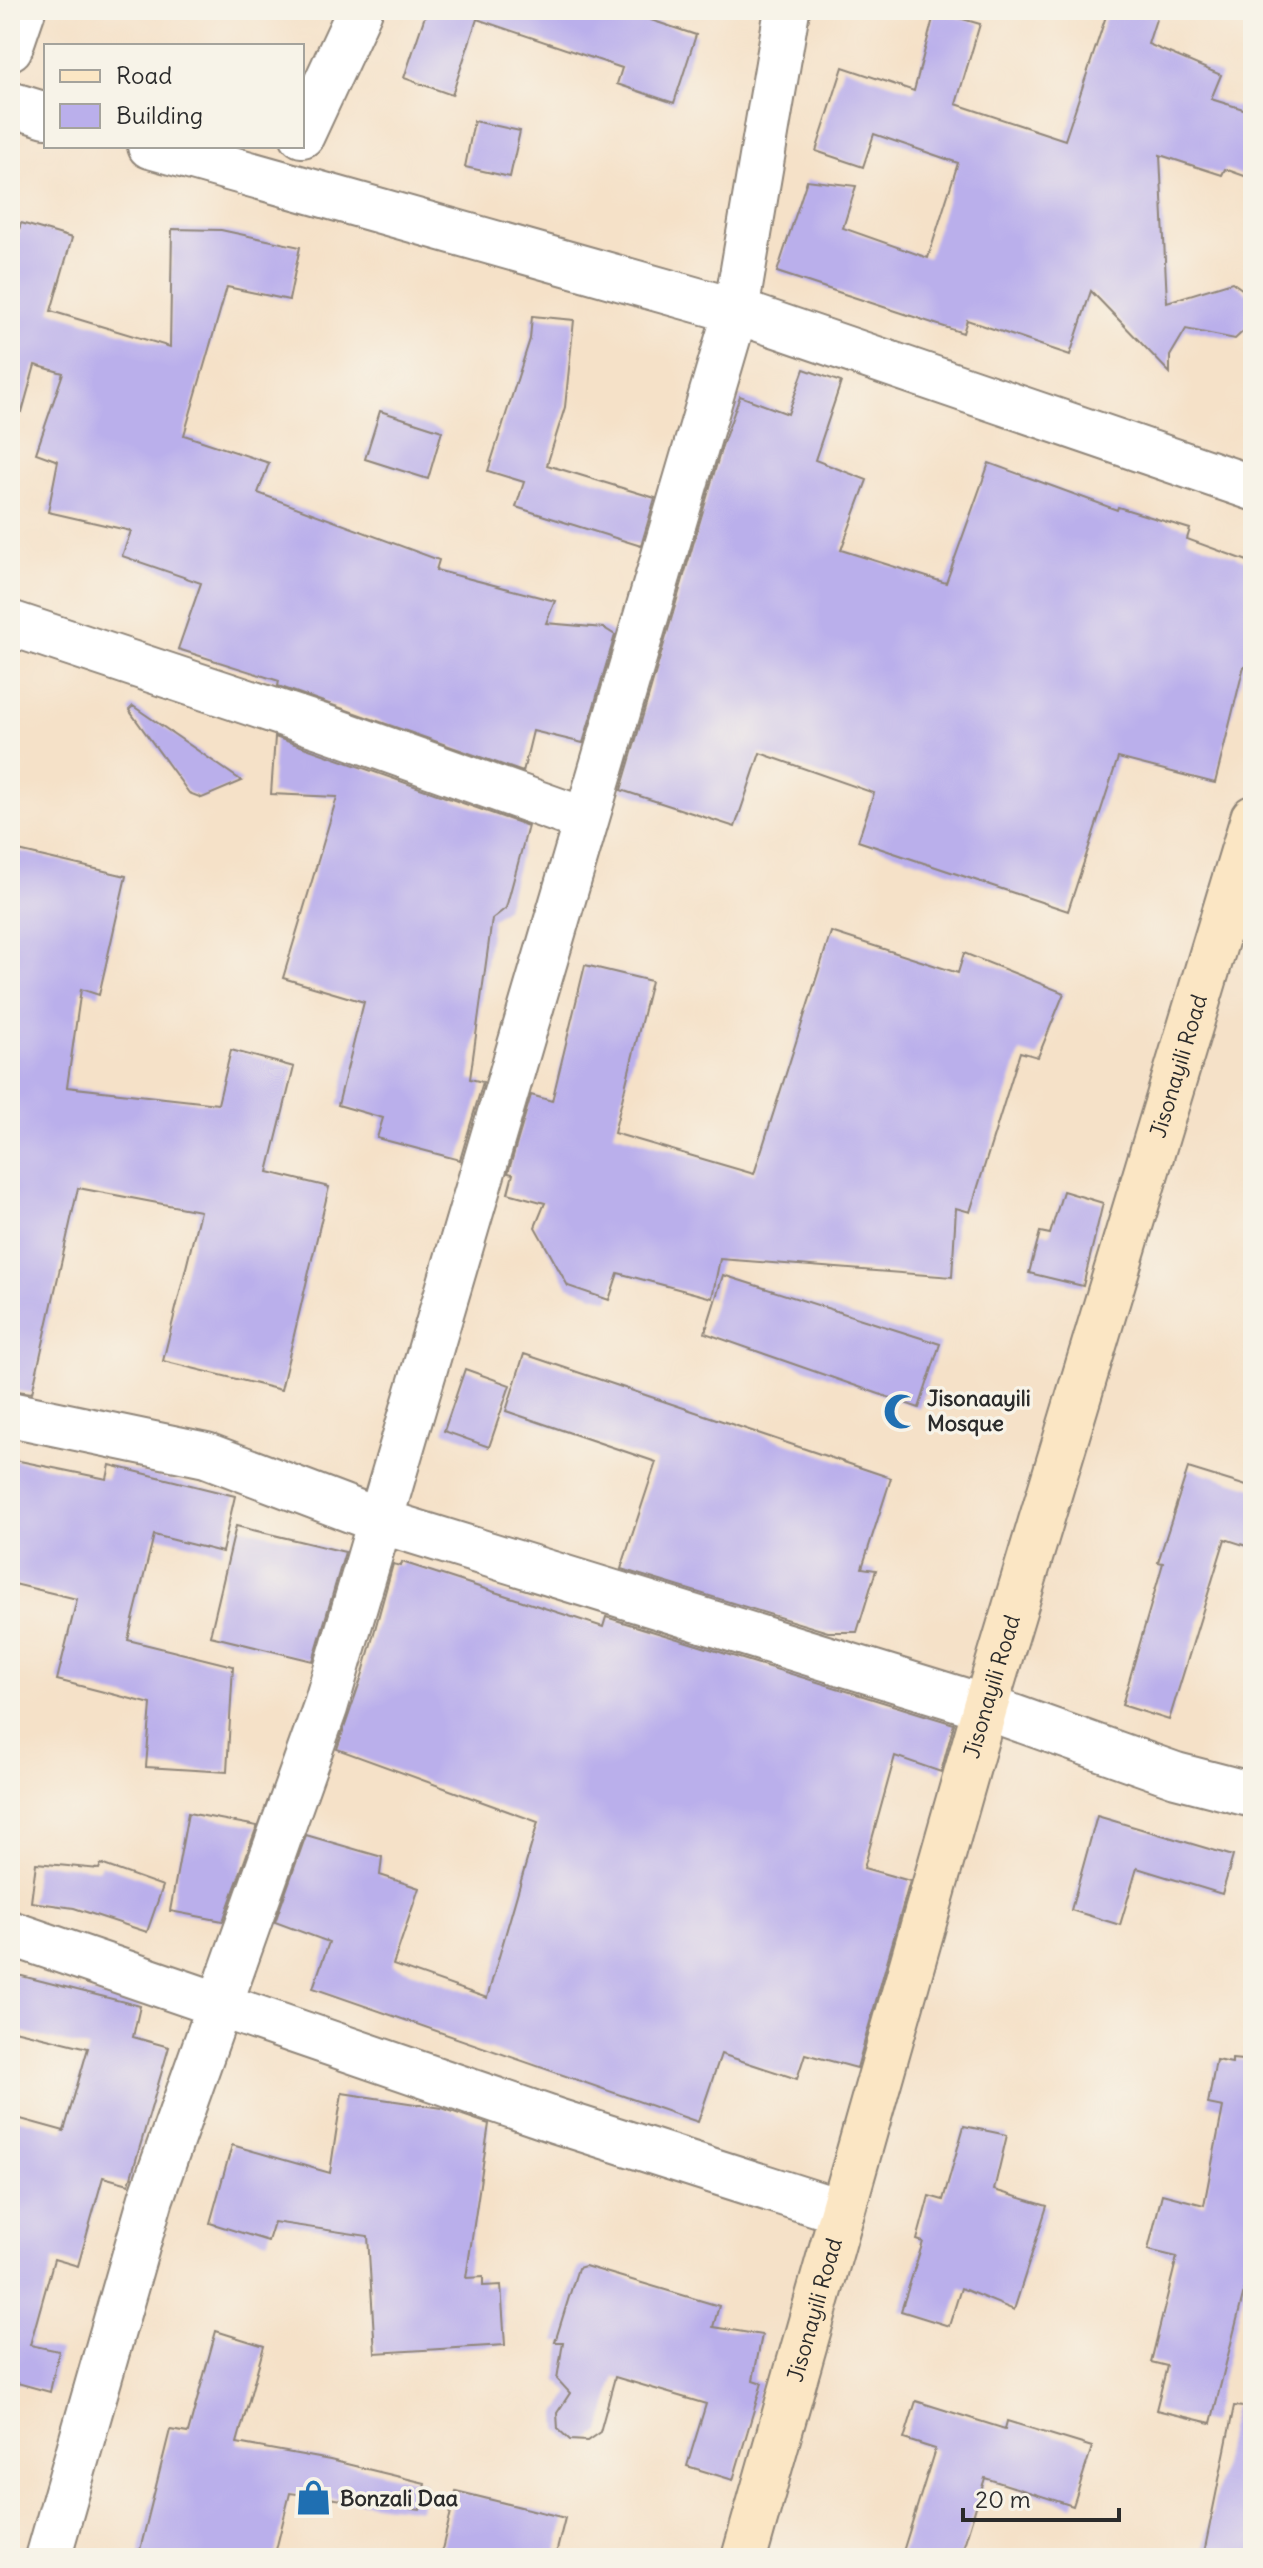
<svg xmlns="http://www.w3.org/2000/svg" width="1263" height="2568" font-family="Delius,sans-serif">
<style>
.building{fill:#baafeb}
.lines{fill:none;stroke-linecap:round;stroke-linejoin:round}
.street-casing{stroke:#90867a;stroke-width:48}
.secondary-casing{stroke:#90867a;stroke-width:48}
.street{stroke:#fff;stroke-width:44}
.secondary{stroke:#fbe6c4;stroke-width:44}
.labels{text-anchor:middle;stroke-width:7;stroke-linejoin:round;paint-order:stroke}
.street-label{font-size:22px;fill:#2b2b2b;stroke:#f7f3e8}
.poi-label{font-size:22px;font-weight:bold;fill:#2b2b2b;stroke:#f7f3e8;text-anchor:start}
</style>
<rect width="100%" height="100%" fill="#f7f3e8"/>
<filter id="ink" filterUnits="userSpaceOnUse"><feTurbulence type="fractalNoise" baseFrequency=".0125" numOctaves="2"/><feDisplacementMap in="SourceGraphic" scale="16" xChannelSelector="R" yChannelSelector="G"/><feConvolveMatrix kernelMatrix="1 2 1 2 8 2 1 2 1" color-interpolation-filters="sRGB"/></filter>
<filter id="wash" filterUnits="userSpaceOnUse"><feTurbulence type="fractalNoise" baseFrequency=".006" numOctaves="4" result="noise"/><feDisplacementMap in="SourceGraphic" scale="32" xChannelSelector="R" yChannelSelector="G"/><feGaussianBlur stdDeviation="1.8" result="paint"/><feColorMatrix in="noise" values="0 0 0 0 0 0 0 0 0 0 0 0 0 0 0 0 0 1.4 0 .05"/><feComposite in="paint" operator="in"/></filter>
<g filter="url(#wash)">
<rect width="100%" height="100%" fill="#f5e1c8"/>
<g id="blocks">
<path class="building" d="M427,10H621L696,35L674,103L617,84L622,68L477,19L452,95L404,78Z
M1108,10H1159L1148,44L1221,75L1211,99L1253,112V179L1225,169L1222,175L1160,155L1167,302L1232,282L1253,297V322L1235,339L1186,329L1170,356V373L1091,291L1070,355L967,320L963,333L777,272L807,180L856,186L843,228L928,258L958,163L874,134L863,167L816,151L843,67L914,91L935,11L980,24L956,104L1065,140Z
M474,121L520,131L510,177L465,167Z
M21,223L72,238L51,311L170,347L172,229L221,230L300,247L289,300L227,287L184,435L269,463L258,493L439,560L436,570L555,601L546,623L604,628L615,635L583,743L533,731L523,772L278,686L279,681L178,649L201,583L122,556L131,531L48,512L58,461L36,453L63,373L35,365L22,412L10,410V260Z
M532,316L574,320L565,407L547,465L655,498L641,546L516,507L524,482L488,471L530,339Z
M804,369L841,382L815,460L867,480L841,550L946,583L989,463L1117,510L1118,507L1190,529L1187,539L1253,563V669L1244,666L1215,783L1118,758L1068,911L858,841L874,793L760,753L735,827L621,790L722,446L740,396L788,414Z
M380,411L442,431L428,479L365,459Z
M133,706L242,781L202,798L189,793L129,710Z
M275,737L528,826L506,908L492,919L470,1079L483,1082L460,1160L377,1138L383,1118L338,1105L364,1002L283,978L337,797L271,794Z
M10,849L126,876L99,995L81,989L67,1087L218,1104L231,1050L294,1067L268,1172L329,1187L281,1390L163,1361L200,1211L78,1188L32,1393L10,1390Z
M831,932L958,973L964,953L1064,993L1038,1057L1020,1052L970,1212L956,1208L952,1277L720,1259L712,1298L618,1273L609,1300L568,1286L535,1227L545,1203L508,1193L513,1174L508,1173L531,1095L552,1101L585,965L651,981L614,1133L754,1174Z
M1063,1191L1103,1203L1083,1286L1029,1273L1040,1232L1050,1234Z
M723,1275L940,1344L919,1408L705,1333Z
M524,1354L891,1478L862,1568L876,1570L857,1632H828L621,1569L656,1462L506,1411Z
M465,1369L510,1385L489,1447L444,1431Z
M10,1459L107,1479L110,1465L235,1496L222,1552L154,1535L128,1640L233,1666L227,1772L146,1767L151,1704L57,1680L77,1599L10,1583Z
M1188,1468L1253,1488V1548L1225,1539L1169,1720L1122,1705L1163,1563L1158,1562Z
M236,1526L345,1552L313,1661L210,1636Z
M402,1562L603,1627L606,1617L954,1724L941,1772L895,1756L864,1868L910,1881L857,2068L805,2054L797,2079L721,2054L698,2122L313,1988L329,1942L275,1922L306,1835L382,1857L380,1875L419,1888L393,1965L487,1998L538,1822L337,1749L363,1673L393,1564L401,1566Z
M188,1813L257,1826L223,1921L170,1911Z
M1097,1816L1233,1856L1222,1894L1137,1868L1120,1925L1071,1910Z
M36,1863L99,1869L101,1864L163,1886L147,1932L74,1908L31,1902Z
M10,1973L140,2006L133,2037L169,2047L129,2184L103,2177L78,2266L54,2259L30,2345L59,2351L50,2392L10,2381V2116L64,2131L88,2048L10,2029Z
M1232,2059L1253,2061V2256L1211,2423L1156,2410L1167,2366L1151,2362L1177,2257L1148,2250L1162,2194L1204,2205L1223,2107L1208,2104L1216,2060L1232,2063Z
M342,2093L442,2108L489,2124L466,2278L483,2277V2286L501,2285L505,2345L375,2353L368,2236L274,2222L268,2241L210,2223L232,2145L330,2173Z
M964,2126L1007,2135L994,2190L1047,2206L1014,2310L961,2288L949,2326L901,2311L923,2242L917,2240L929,2196L943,2200Z
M585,2266L719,2306L713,2327L762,2335L753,2380L762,2383L733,2480L687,2466L706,2404L615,2377L600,2432L587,2441L570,2440L558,2429L557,2413L570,2393L557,2379L563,2342H555L578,2268Z
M216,2331L264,2346L237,2443L330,2460L425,2483L420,2510L290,2493L274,2558H138L170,2430L188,2433Z
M916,2401L1005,2429L1007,2421L1092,2447L1073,2506L985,2478L960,2558H901L935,2449L904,2439Z
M1234,2406L1253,2408V2558H1203Z
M456,2491L565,2518L555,2558H440Z"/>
</g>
</g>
<g filter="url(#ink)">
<use href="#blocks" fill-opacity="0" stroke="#90867a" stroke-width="2"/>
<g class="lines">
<defs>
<path id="street" d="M10,48L23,10
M10,104L46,115
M302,135L360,10
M150,146L736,311L1253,488
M10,623L326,728L585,820
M10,1414L206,1455L380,1521L985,1707L1176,1775L1253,1795
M10,1933L557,2121L842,2212
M48,2558L151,2198L325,1708L736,311L787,10"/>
<g id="secondary">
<path id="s1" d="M744,2558L985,1707L1253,818"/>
</g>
</defs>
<use href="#street" class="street-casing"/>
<use href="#secondary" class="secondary-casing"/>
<use href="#street" class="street"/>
<use href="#secondary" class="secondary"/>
</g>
</g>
<defs>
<symbol id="mosque-bare" viewBox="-9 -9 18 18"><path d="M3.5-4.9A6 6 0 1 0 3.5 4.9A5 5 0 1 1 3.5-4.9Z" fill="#1f6fb2" stroke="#f7f3e8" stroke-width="2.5" paint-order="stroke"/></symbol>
<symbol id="shop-bare" viewBox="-9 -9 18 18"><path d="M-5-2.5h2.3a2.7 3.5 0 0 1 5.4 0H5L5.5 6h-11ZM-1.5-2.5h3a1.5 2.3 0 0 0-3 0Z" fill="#1f6fb2" stroke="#f7f3e8" stroke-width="2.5" paint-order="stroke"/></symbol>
</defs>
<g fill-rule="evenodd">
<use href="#mosque-bare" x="876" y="1386" width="51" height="51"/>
<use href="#shop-bare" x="288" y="2472" width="51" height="51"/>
</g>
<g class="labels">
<g class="street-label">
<text dy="8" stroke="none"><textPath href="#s1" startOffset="1554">Jisonayili Road</textPath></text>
<text dy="8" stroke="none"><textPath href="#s1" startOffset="906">Jisonayili Road</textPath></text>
<text dy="8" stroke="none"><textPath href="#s1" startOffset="258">Jisonayili Road</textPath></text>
</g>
<g class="poi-label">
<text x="927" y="1406">Jisonaayili<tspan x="927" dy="25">Mosque</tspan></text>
<text x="340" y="2506">Bonzali Daa</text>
</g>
</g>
<rect width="1263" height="2568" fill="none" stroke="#f7f3e8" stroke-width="40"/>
<rect x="44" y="44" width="260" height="104" fill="#f7f3e8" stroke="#a5a39c" stroke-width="2"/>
<rect x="60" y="70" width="40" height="12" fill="#fbe6c4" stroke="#a5a39c" stroke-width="2"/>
<text x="116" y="84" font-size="24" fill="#2b2b2b">Road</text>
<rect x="60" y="104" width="40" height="24" fill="#baafeb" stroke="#a5a39c" stroke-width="2"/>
<text x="116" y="124" font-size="24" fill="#2b2b2b">Building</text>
<path d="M963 2508v12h156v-12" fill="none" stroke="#2b2b2b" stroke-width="4"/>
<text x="975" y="2508" font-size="24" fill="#2b2b2b" stroke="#f7f3e8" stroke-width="6" paint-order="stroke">20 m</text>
</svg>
